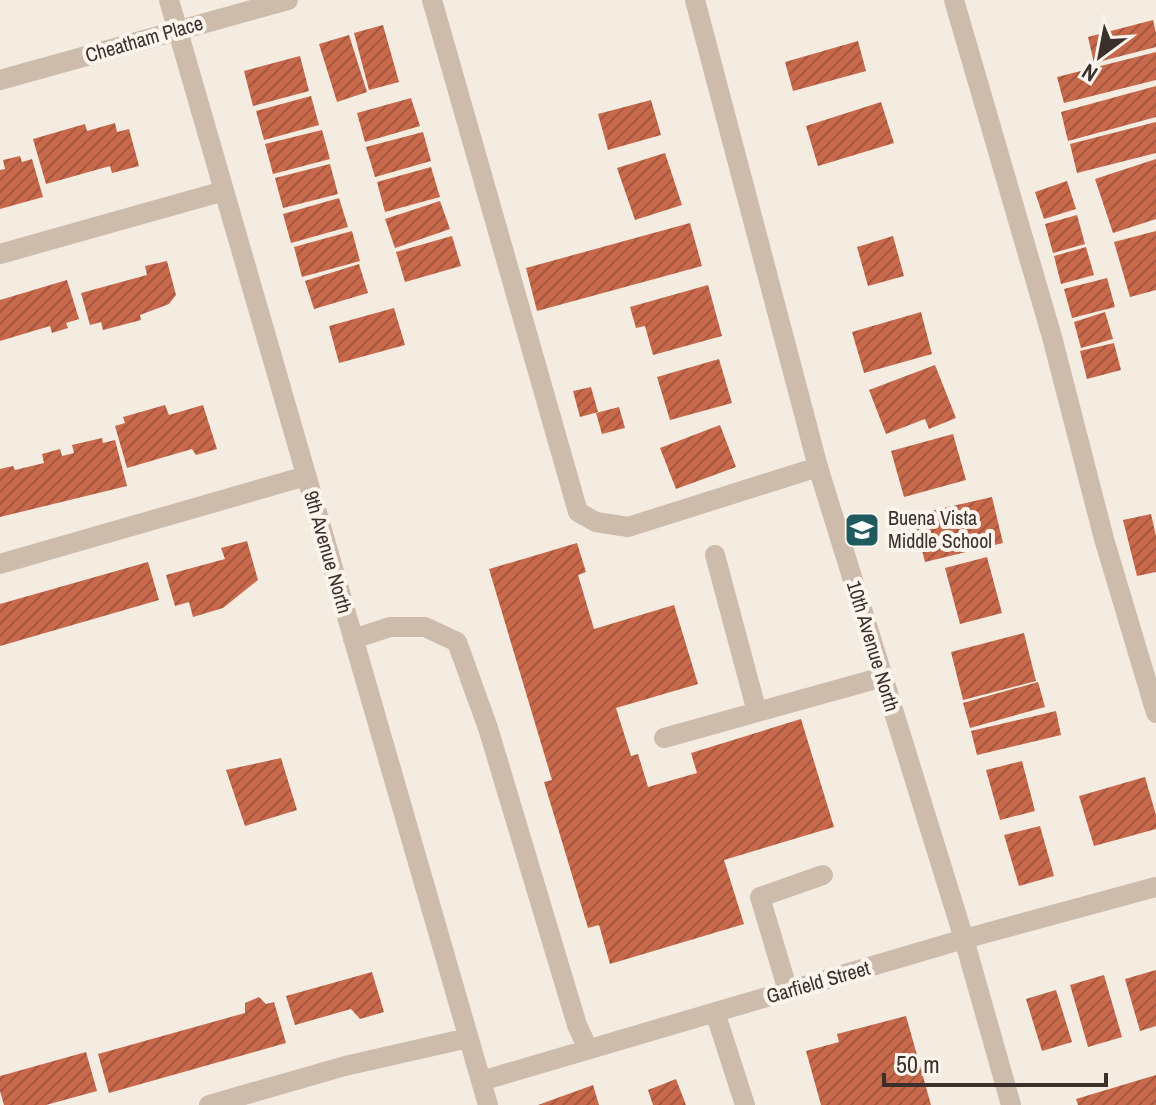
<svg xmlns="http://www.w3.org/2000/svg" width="1156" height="1105" font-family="'Archivo Narrow',sans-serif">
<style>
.building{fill:url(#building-hatch)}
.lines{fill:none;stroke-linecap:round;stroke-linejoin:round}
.minor{stroke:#cdbbac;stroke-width:20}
.labels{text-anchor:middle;stroke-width:8;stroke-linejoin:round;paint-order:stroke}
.street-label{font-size:20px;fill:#3b302b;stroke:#fbf5ee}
.poi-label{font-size:20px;fill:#3b302b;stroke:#fbf5ee;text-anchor:start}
</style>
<defs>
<pattern id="building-hatch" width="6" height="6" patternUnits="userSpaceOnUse" patternTransform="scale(2)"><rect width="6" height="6" fill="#c8694b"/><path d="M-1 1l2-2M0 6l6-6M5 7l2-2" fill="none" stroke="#a4573f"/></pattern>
</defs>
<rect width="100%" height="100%" fill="#f4ebe1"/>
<path class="building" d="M1153,20L1156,33V47L1094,63L1088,37Z
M383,25L399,82L369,90L354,33Z
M349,35L367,92L337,102L319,44Z
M858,41L866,71L793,91L785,62Z
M1156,52V80L1064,103L1057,77Z
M300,56L309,91L253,106L244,71Z
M1156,86V117L1068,141L1061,112Z
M311,96L319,125L264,140L256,111Z
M411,98L420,126L365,142L357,113Z
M651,100L661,135L608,150L598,114Z
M881,102L894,143L818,166L806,126Z
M1156,122V153L1077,173L1070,144Z
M115,123L117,132L129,129L139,166L112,173L110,166L46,184L33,139L85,124L87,131Z
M322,130L330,159L273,174L265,144Z
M423,132L431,161L375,177L366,147Z
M665,153L682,205L635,220L617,168Z
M20,156L22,162L32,159L43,197L0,209V170L5,169L3,160Z
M1156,159V219L1113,233L1095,179Z
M330,164L338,194L283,208L275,178Z
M431,167L440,197L385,212L377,182Z
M1067,181L1076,209L1044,219L1035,192Z
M339,198L348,227L291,243L283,214Z
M440,201L450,229L395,248L385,219Z
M1077,215L1085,244L1053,253L1045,224Z
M690,223L702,266L537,311L526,268Z
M352,231L360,261L302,277L294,247Z
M1156,231V290L1130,297L1114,242Z
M452,236L461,266L405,282L396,252Z
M893,236L904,276L868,286L857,247Z
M1086,247L1094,275L1061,284L1054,256Z
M167,261L176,295L169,304L140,315L141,320L103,330L101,322L90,325L81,293L147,275L145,266Z
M359,264L368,293L314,309L305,281Z
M1107,278L1115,307L1072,318L1064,289Z
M67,280L79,319L66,323L68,328L52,333L50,326L0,341V300Z
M708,285L722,336L653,355L645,326L636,328L630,307Z
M394,308L405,345L339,363L329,326Z
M921,312L932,354L864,373L852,332Z
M1105,312L1113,339L1081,348L1074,322Z
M1114,343L1121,370L1087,379L1080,351Z
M719,359L732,403L670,420L657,377Z
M935,365L956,418L929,429L925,419L886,434L869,390Z
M591,387L598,412L580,417L573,391Z
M165,405L169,415L203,405L217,449L196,455L192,449L127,468L115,426L125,423L123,417Z
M619,407L625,428L602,434L596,413Z
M720,425L736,467L676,489L660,448Z
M953,434L966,480L904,497L891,451Z
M102,438L103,443L115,440L127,486L0,517V469L13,466L15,470L44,463L42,454L60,449L62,456L74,453L72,445Z
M992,497L1003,543L925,562L913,515Z
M1151,514L1156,536V572L1137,576L1123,520Z
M247,541L258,580L223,608L193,617L189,602L175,606L166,575L225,559L221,548Z
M577,543L586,572L578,575L594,629L674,605L698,684L616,708L631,756L638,754L648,787L697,773L691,753L801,719L834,827L724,860L744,924L610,964L599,925L588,928L544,782L552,780L489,569Z
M987,557L1002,613L960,624L945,568Z
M148,562L159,600L0,646V604Z
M1024,633L1036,681L963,700L951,652Z
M1038,682L1045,707L970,728L963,703Z
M1056,711L1061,735L977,755L971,731Z
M281,758L297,810L245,826L226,770Z
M1022,761L1035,811L1000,820L986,770Z
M1145,777L1156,815V829L1094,846L1079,796Z
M1040,826L1054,876L1019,886L1004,835Z
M1156,970V1026L1140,1031L1125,979Z
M372,972L384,1012L360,1019L351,1009L295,1025L286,996Z
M1104,975L1122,1037L1088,1047L1070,985Z
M1056,990L1072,1042L1042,1051L1026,999Z
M259,997L266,1004L274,1002L286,1043L109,1093L98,1054L245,1013V1003Z
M906,1016L931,1105H821L806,1051L839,1042L837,1034Z
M86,1052L97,1091L46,1105H4L0,1091V1076Z
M1156,1075V1105H1078L1076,1099Z
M676,1079L686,1105H653L648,1090Z
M593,1085L599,1105H538Z"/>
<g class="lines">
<path class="minor" d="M169,0L488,1105
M432,0L578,512L596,522L628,527L818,467
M695,0L818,467L964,939L1011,1105
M954,0L1052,337L1104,539L1156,713
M0,80L288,0
M0,254L224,191
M715,555L757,712
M0,564L306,476
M353,639L390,627H425L457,642L488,728L577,1025L588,1049
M664,738L883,677
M788,991L760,897L823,875
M715,1012L745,1105
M481,1081L964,939L1156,887
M209,1105L345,1066L468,1038"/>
</g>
<defs>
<symbol id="school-square" viewBox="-11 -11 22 22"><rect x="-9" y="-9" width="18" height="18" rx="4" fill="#1f5a5e" stroke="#fbf5ee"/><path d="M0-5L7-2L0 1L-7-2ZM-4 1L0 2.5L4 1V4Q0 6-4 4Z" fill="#fff"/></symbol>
</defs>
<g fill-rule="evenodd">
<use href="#school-square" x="842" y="510" width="40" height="40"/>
</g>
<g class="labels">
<g class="street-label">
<text transform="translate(144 39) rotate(-16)" y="7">Cheatham Place</text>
<text transform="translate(328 552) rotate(74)" y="7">9th Avenue North</text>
<text transform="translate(873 646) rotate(73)" y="7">10th Avenue North</text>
<text transform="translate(818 982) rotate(-16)" y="7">Garfield Street</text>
</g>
<g class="poi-label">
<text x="888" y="525">Buena Vista<tspan x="888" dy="23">Middle School</tspan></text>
</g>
</g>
<g transform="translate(1100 56) rotate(212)" stroke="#fbf5ee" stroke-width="6" paint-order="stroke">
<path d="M0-6L14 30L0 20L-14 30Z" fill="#3b302b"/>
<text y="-12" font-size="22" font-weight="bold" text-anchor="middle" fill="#3b302b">N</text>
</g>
<path d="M884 1073v12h222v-12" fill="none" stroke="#3b302b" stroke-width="4"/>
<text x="896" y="1073" font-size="24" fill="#3b302b" stroke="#fbf5ee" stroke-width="6" paint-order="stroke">50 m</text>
</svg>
